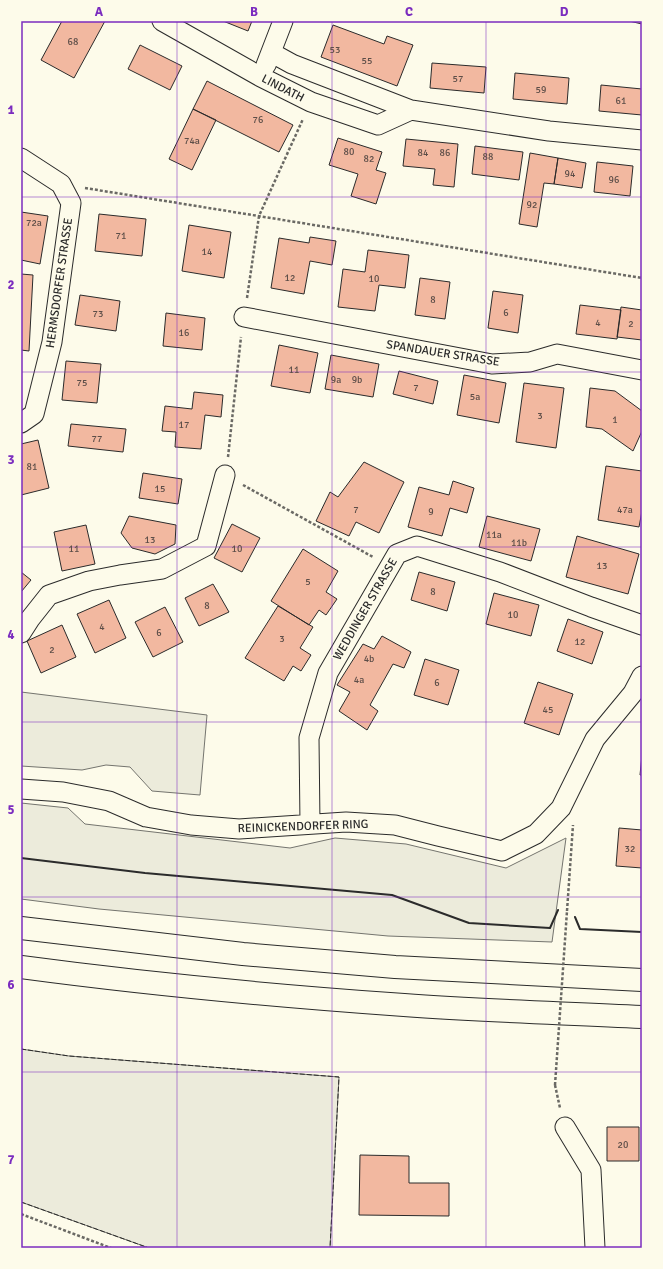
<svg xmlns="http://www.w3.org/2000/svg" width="663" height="1269" font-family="Signika,sans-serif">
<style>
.green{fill:#ecebdb;stroke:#74746e}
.building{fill:#f2b8a0;stroke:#2b2b2b}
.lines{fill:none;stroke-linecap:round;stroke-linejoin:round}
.street-casing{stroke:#2b2b2b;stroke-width:21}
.highway-casing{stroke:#2b2b2b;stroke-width:24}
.path{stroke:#6a6964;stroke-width:2.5;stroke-dasharray:3 2;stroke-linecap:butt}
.street{stroke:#fdfbea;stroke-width:19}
.highway{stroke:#fdfbea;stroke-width:22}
.path-bridge{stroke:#6a6964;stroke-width:2.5;stroke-dasharray:3 2;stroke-linecap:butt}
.fence{stroke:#2b2b2b;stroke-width:1;stroke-dasharray:5 2;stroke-linecap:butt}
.wall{stroke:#2b2b2b;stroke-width:2}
.grid{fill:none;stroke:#7b2cbf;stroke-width:1;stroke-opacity:0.55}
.labels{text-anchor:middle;stroke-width:3;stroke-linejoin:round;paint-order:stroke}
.number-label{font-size:10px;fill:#5d4e48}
.street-label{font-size:12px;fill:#2b2b2b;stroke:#fdfbea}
.neatline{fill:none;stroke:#7b2cbf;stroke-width:1.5}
.grid-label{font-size:13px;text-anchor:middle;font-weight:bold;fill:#7b2cbf}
</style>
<rect width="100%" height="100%" fill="#fdfbea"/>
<path class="green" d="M21,692L207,715L200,795L152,791L130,767L106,765L82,770L21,766Z
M21,803L68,808L85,824L290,848L335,838L406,844L506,868L566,838L552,942L388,936L99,909L21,899Z
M21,1049L69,1056L339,1077L330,1248H149L21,1202Z"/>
<path class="building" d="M62,21H105L74,78L41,60Z
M223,21H252L248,31Z
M629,21H642V24Z
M333,25L384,44L387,36L413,45L397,86L321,57Z
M140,45L182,66L170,90L128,69Z
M432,63L486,67L484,93L430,88Z
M515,73L569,78L567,104L513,99Z
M207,81L293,125L279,152L193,109Z
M601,85L642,89V115L599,111Z
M193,109L216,120L192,170L169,159Z
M338,138L382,152L376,170L386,173L376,204L351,196L358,174L329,165Z
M406,139L458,144L454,187L433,185L435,169L403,166Z
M475,146L523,152L519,180L472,174Z
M530,153L558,158L554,184L544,183L537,227L519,224Z
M558,158L586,163L582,188L554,184Z
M597,162L633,166L630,196L594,192Z
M21,212L48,216L40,264L21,260Z
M99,214L146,219L142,256L95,251Z
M189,225L231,232L224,278L182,271Z
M310,237L336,241L332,265L310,261L304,294L271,288L279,238L309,243Z
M368,250L409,255L405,288L379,285L375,311L338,307L343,269L365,272Z
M21,274L33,275L29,351L21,350Z
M420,278L450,282L445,319L415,315Z
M493,291L523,295L518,333L488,328Z
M80,295L120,301L116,331L75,325Z
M580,305L621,310L617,339L576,334Z
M621,307L642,310V340L617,337Z
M166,313L205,318L202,350L163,346Z
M279,345L318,353L310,393L271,386Z
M331,355L379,364L373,397L325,389Z
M66,361L101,364L97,403L62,400Z
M399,371L438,381L433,404L393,394Z
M464,375L506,383L499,423L457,415Z
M524,383L564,388L556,448L516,442Z
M590,388L615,391L642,411V431L633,451L602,429L586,427Z
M194,392L223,395L221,417L205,415L201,449L175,447L176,432L162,431L165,406L192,409Z
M71,424L126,429L123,452L68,446Z
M38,440L49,488L21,495V444Z
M364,462L404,482L379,533L356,522L349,536L316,521L330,492L338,497Z
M606,466L642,471V511L639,527L598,520Z
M143,473L182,479L178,504L139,498Z
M453,481L474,488L467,513L450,508L442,536L408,527L419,487L449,495Z
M129,516L176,525L175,544L155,554L132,548L121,533Z
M487,516L540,529L531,561L479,547Z
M232,524L260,538L242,572L214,558Z
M86,525L95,564L62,571L54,532Z
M577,536L639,554L628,594L566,577Z
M303,549L338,571L326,592L337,599L326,615L319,610L309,625L271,601Z
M21,572L31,580L21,592Z
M419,572L455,582L447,611L411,600Z
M213,584L229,612L199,626L185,598Z
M494,593L539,605L531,636L486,624Z
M109,600L126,638L95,653L77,614Z
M278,606L313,627L300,648L311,655L301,671L293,666L284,681L245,658Z
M165,607L183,642L153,657L135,622Z
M568,619L603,632L592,664L557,651Z
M62,625L76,657L41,673L27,641Z
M382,636L411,652L404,668L393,664L370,705L378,711L367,730L339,711L350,692L337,685L363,644L374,649Z
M425,659L459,670L448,705L414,695Z
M538,682L573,694L559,735L524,723Z
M642,755V775H640Z
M619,828L642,830V868L616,866Z
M607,1127H639V1161H607Z
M360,1155L409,1156V1183H449V1216L359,1215Z"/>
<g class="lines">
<defs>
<path id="street" d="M162,21L261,77L311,102L378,125L411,110L549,131L642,140
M272,53L292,64L411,110
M266,65L283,21
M21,158L61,184L71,203L52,342L34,414L21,423
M244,317L492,364L530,362L557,354L642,370
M21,633L30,619L49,595L89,581L120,575L162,569L206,546L225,475
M21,789L63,792L109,801L146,817L191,825L239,829L346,822L395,825L438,836L502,851L536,834L561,808L595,739L633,693L642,676
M310,824L309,738L328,673L397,554L417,546L500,572L591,607L642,625
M565,1127L591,1170L595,1248"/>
<path id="highway" d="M21,928L243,954L395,967L642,980
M21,967C148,984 276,996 404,1005C483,1011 563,1013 642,1017"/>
</defs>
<use href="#street" class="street-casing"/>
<use href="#highway" class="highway-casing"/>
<path class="path" d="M85,188L642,278
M247,298L259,216L303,119
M228,457L241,337
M243,485L373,557
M567,911L573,825
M555,1085L560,1108
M21,1214L111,1248"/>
<use href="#street" class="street"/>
<use href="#highway" class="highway"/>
<path class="path-bridge" d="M555,1085L567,911"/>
<path class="fence" d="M21,1049L69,1056L339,1077L330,1248
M21,1202L149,1248"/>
<path class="wall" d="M21,858L145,873L392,895L469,923L550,928L558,910
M575,917L580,929L642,932"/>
</g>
<path class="grid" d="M177,21V1248M332,21V1248M486,21V1248M21,197H642M21,372H642M21,547H642M21,722H642M21,897H642M21,1072H642"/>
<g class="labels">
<g class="number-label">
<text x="73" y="45">68</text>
<text x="335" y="53">53</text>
<text x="367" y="64">55</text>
<text x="458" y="82">57</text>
<text x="541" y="93">59</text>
<text x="621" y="104">61</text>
<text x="258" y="123">76</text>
<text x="192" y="144">74a</text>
<text x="349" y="155">80</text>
<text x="423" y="156">84</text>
<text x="445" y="156">86</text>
<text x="488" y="160">88</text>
<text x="369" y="162">82</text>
<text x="570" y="177">94</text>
<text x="614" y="183">96</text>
<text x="532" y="208">92</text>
<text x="34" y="226">72a</text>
<text x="121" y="239">71</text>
<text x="207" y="255">14</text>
<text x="290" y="281">12</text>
<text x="374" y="282">10</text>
<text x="433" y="303">8</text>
<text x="506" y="316">6</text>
<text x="98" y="317">73</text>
<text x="598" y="326">4</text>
<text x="631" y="327">2</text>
<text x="184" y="336">16</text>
<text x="294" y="373">11</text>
<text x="336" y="383">9a</text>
<text x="357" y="383">9b</text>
<text x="82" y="386">75</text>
<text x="416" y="391">7</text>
<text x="475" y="400">5a</text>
<text x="540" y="419">3</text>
<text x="615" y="423">1</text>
<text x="184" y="428">17</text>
<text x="97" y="442">77</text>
<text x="32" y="470">81</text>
<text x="160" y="492">15</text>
<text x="356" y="513">7</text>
<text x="625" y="513">47a</text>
<text x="431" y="515">9</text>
<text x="494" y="538">11a</text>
<text x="150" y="543">13</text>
<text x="519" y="546">11b</text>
<text x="74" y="552">11</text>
<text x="237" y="552">10</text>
<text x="602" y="569">13</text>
<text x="308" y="585">5</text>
<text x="433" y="595">8</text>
<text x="207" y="609">8</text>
<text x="513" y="618">10</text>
<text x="102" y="630">4</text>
<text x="159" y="636">6</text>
<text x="282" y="642">3</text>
<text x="580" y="645">12</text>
<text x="52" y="653">2</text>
<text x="369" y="662">4b</text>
<text x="359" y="683">4a</text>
<text x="437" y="686">6</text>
<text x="548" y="713">45</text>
<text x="630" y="852">32</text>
<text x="623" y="1148">20</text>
</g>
<g class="street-label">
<text transform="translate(283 88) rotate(27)" y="4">LINDATH</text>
<text transform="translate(59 283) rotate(-82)" y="4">HERMSDORFER STRASSE</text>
<text transform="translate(443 353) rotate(9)" y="4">SPANDAUER STRASSE</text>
<text transform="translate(365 609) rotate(-60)" y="4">WEDDINGER STRASSE</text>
<text transform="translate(303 826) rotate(-2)" y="4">REINICKENDORFER RING</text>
</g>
</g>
<rect width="663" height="1269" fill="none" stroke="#fdfbea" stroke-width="44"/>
<rect x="22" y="22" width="619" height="1225" class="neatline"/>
<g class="grid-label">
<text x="99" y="16">A</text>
<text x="254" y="16">B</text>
<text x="409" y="16">C</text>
<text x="564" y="16">D</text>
<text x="11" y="114">1</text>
<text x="11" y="289">2</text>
<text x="11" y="464">3</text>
<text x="11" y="639">4</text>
<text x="11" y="814">5</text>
<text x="11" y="989">6</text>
<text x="11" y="1164">7</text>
</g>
</svg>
